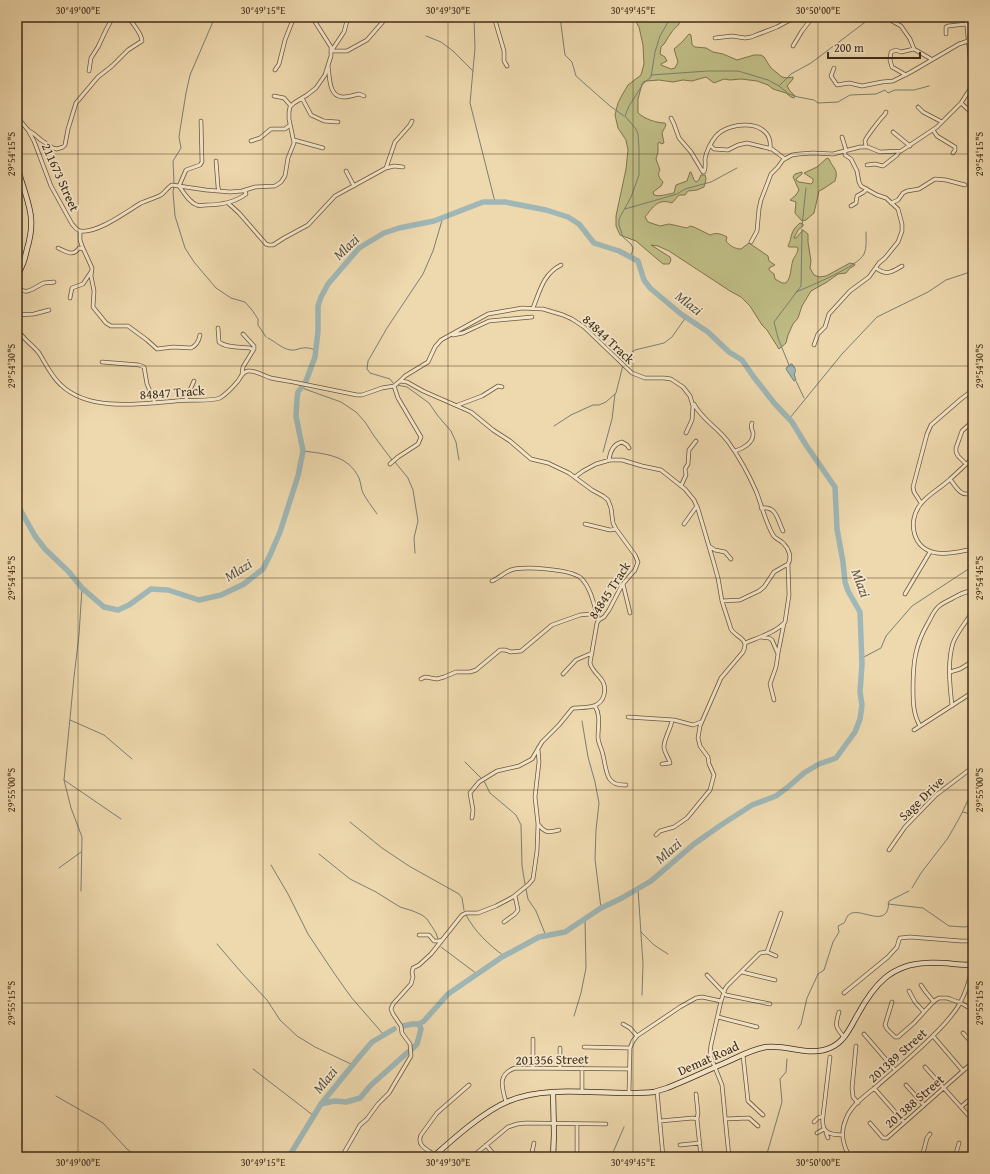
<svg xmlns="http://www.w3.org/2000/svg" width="990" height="1174" font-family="'Gentium Book Plus',serif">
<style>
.green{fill:#bfbd85;stroke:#7f744e}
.water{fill:#9fb7b6;stroke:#797f77}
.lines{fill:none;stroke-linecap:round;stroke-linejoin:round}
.stream{stroke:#797f77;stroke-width:1}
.river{stroke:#9fb7b6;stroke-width:5.5}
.street-casing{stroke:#6b573d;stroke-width:4.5}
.secondary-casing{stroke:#3f2c18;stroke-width:6}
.street{stroke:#f4e6ca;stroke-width:3}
.secondary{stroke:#f4e6ca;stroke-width:4.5}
.ticks{fill:none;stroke:#3f2c18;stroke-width:1;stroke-opacity:0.45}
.labels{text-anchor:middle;stroke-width:3.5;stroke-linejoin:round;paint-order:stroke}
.street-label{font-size:13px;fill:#3f2c18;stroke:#f4e6ca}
.water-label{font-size:14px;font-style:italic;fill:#574f40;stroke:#f4e6ca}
.neatline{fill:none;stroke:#3f2c18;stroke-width:1.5}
.ticks-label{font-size:10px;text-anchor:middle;fill:#3f2c18}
</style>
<rect width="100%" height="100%" fill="#eed8ad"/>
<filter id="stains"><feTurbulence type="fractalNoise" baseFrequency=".005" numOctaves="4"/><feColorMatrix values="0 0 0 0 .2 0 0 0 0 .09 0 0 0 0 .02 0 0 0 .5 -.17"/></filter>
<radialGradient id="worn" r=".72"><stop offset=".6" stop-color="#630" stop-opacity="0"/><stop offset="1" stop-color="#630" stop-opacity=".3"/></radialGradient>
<path class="green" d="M636,17H682C678,29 676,25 671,33C667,38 666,43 661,47L660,54L665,57L667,61L661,64V65L671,69L675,68L678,62L674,49L682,42L689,34L691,35L692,45L695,47L706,48L713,52L723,54L737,60L754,55H761L764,57L771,68L782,77L787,78L793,77V79L787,86L790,91L795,96L794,98L791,97L786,93L773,89L768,85L757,81L741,79L730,80L724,79L714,83L706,77L692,81L683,80L673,82L659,80L646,81L643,82L642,84L638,99V113C645,119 656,123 665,123L666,125L662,133L664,143L661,144L660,142L658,143V152L656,159L660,170C657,174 659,178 663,182L661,186L653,192L654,195C659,197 668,194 674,193L676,185L687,181L690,172H691L694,180L696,182L699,180L701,175H705L706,179L704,187L697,190L688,191L685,195H679L672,203C658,198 653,207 645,217L648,222L660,226L669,224L687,228L690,226L694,227L710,235C717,232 721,234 727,237L726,241C730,246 735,249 741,249L749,243L768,256L769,261L775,265L769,268V270L774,274L775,279L782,283H786C792,276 790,269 793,260C795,255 798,254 798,248L797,247H789L788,246C793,236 789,232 800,223L803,224V226L798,230L794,238H796L803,230L808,234V242L811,261L810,268L814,275L819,277L826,276L850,263L855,264L854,266L850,268L846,273L838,274L827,282L811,291L802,306L798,318L793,324L788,335L786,343L779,349L767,330L762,325L750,306L741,297L730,291L669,251L658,246L651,245L670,257L671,260L669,264H663L636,241L620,235L616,226V216L626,169L628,150L626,140L618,128L615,115L618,103L621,97L628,85L641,75L644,64L643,45L639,27L635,20Z
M827,158L829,159C833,169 839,169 835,181L823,189L819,191L814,213L806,220L802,221L795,213L796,202L790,200L796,195L799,190L793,177L795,174L802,172V174L797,178L796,180L799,182L811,184L813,182V179L804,173L817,167Z"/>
<path class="water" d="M791,364H792C795,368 797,371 794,374L796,380L794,381L786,369L787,367Z"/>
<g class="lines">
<path class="stream" d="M560,17L565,55L572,62L576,76L610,106L624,116
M474,18L475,48L470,103L495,202
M17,21L18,17
M426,36L441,42L453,51L473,71
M651,75L708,71H738L768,80L779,86L789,94L798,97L814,100L818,103L838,102L850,95L876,94L885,90L888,93L895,90H914L929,86
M780,85L791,74L811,63L872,17
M174,183L173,161L181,148L179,137L180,130L186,93L190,75L215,17
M174,186L173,192L175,216L185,248L194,262L216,288L231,298L245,302L252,310L258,319V325L266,337
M625,209L660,199L677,194L685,189L711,182L737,168
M802,226L806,188
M631,257L633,248L631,244L623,237L619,225V219L631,197L639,175V148L638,134L636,129L625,116L629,106L643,84L651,77L655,52L660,36L671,17
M796,292C810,286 859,266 864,254C867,247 866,238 866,232
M268,338C276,342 282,349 291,350C295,351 299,348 303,348C307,347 312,349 316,350
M624,362L629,354L635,350L664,343L672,337L686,317
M789,365L778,338L774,322L801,286L802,229
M796,381L804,398
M393,383L390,379L370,373L367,369L368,361L387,328L423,274L433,251L443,217
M397,385L407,387L429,403L438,416L451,431L456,442L459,460
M302,388L341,402L356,412L365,422L374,436L392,460
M789,419L842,354L877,317L928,292L946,280L973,271
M554,426L571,415L584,409L593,405H599L606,402L616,393L623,365
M303,451C326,454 348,455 359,478C361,483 361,489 363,493C366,499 373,508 377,514
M603,452L612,419L615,394
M395,462L408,478L413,490L418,521L414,538L415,553
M862,658L881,648L886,636L912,606L973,566
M70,720L104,735L132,759
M582,721L588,757L595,782L599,803L596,830L595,859L601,908
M465,762L482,779
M64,780L121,819
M484,781L490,793L516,815L521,825L522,866L525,884
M963,812L973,815
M350,822L382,848L409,866L459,894L462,898L464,910
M319,854L350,879L376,892L400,907L413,911L422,915L427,919L436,933L438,939
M271,865L288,894L308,934L334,973L351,997L384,1035
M59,868L81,852
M912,888L921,873L948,838L961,815L973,789
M526,889L528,899L536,911L546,936
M638,889L643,964L642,995
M81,891L82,837L71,808L64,780L74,677L79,635L82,588
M888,904L923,908L949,926L965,927L973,925
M466,915C475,932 489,945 504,956
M641,932L654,945L668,954
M217,944L241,972L267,1000L280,1020L297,1036L315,1047L353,1065
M441,947L477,974
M574,1016L581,993L586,968L585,919
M798,1029L801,1024L807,998L818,974L824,970L833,942L839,932L838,926C840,925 842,924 844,923C847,919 846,915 852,913C861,910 879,922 886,913C889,909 888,905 889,901L909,891
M253,1069L314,1116
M56,1096L103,1123L127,1149L137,1157
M124,1157L133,1155
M611,1157L624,1127
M766,1157L782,1102L780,1079L786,1072L787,1059"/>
<path class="river" d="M17,504L35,536L45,549L69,572L82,588L104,607L118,610L129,605L151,589L168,590L199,600L221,595L244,584L263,569L271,553L280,532L298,476L303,451L296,416L297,399L298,392L306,381L315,357L318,331V306L321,297L328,284L359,248L384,233L399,228L434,221L483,202H505L546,210L568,217L579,224L594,243L619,251L638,261L644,280L650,288L681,314L708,332L729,352L742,360L753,376L775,404L792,422L806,445L835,487L837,529L843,562L845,582L848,591L860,612L862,664L860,692L862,705L860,719L855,732L836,758L819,764L804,773L788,787L776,796L752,805L721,825L694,844L651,881L622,898L601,908L565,932L539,937L502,957L448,994L424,1021L419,1024H412L403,1026
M412,1049L417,1044L421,1029L419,1024
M321,1104L334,1101L346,1102L360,1098L370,1086L408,1052
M286,1157L291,1153L321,1104L360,1056L372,1042L394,1029"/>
<defs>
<path id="street" d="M494,17L504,51V61L507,66
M892,21L901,26L910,39L914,49L931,59
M946,34V27L948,26L966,24
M715,38L732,36L745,38L751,37L777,27L790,20L813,17
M793,46L802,31L812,18
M332,50L344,32L348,17
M331,51H347L367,40L387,17
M328,66C330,76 328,98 344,97C349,97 354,95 359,94L364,96
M834,68L831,76L837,85L849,83L862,86L882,82L893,81L911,72L959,44L968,41
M275,70L279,64L285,40L294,17
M89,71L91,58L98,47L106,30L113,17
M906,75L892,67L890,60L891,52L896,50L901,52L914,49
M274,96L284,98L291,106
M302,98L311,115L324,121L338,122
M961,103L973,114
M918,107L923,112L942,122
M17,117L28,130L34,134L41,140L53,148L57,149L63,147L65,145L68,129L76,103L98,77L112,66L128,50L142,41C141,31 133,26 129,17
M671,118L674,124L679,138L691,152L703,172H704C706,167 705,163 705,159C706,152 711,142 716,136C730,120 774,119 770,149
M201,121L202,162L200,165L186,170L179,186C184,193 189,202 197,205C200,206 203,205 206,205C221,205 234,203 246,194L245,190
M28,130L34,141L51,186L72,224C75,227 77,231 81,231C98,233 126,212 141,203C148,200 155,198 161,195C165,192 168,187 172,185L206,190L230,192L242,191L255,187L275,186L281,182L285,176L288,158L294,143L289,119V112L290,107L294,103L307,95L316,88L325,75L331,56V47L312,17
M933,130L937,136L955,147V150L953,153
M893,132L910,146
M842,137L846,150
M294,140L323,148
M251,141L260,138L271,129H285L290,125
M710,145L714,149L728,150L738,145L747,143L772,149L785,159
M866,147C866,145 865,143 865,141C866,137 882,117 885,114L886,112
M216,161L218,187L219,191
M867,165L875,164L883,166L897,155L899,152
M386,168L395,142L410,125L412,121
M346,171L354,186
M228,203L239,213L266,244L269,245H273L284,238L308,225L335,196L386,168L394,166L403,167
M891,203L898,200L903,193L907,191L919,189L935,179L946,180L965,185
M851,206L856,203L857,196L864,192L867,189
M81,231L80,233V240L82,246L92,268L91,276L94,291L93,307L106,323L111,326H128L147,340L157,349L173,347L191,348C196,346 199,340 200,335
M751,242L757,231L759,209L761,200L771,174L778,167L783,160L792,155L799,154L813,153L833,154L860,147H868L880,152L901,151L937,127L961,103L970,89L972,77L966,17
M58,248C67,252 73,257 79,248L83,249
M876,268C886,276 892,272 902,266
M17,288C28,296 34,287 44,283C47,282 51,283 54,282
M70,298L72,288L83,284L91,272
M533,308C540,291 543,274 561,265
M17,315L34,314L49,310
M17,328C22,339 32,344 39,353C46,364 51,376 61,385C89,412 140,404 175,401C187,399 210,402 220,398C226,394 233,387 238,381C241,377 242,372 248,371C255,370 264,376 271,378C280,380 289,381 298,383C318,387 337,391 357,395H362L382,388L394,386L400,381L407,382L423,391L471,412L493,430L510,441L531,459L548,463L569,473L592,490L603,496L608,500L611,508L613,523L616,529L635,555L638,562L635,570L622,585L609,610L604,617L599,620L597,623L590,663C592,671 599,675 603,682C605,686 605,691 604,695C600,709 586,707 574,708L572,709L559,725L542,742L532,759L519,766L497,771L479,782L470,793L473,810L472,818
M218,328L219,342C226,348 240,347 250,348L253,350
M453,335L463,333L489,321L532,317
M814,345L818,334L825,327L829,314L850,291L869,277L879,263L885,258L898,242L902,231V224L898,209L886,198L877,195L861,186L859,182L857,171L851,159L845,155V151
M102,362L139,365L144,367L147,384L155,403
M242,374L243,367L254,349V346L243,334
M400,381L405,376L428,362L435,347L441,340L488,314L522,308L543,309L563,315L572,319L584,327L632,373L645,378H664L671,379L683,387L690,396L693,406L692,420L686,433
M186,399L194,381
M694,404C702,420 719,428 729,443C739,457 749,475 756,491C762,506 765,521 773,535C775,539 781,540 784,544C789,549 792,558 788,564L774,572L764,587L759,591L740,600L722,601
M458,405L482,396L498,386L502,387
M735,451C742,449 754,443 753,433C752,428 750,428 752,423
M973,458C964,466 956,474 948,481C939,489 926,496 920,505C907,522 913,550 937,553C948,555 961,551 973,549
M609,460C610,452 613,444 622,442L627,445L629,448
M390,464L398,457L418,444L421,437L398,398L394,386
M966,464L958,456L956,452V448L962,431L973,421
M575,477L583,471L596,464L610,460H622L642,466L661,470L685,489L694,500L698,509L713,560L718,578L722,601L731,629C736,638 750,638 743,652L721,678L700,726L698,738L700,746L708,757L709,764L714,775L710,790L687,818L674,827L660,831L656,835
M950,479C956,487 962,499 973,492
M681,486L686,475L685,469L688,464L689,450L696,441
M921,503L914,492L913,487L927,434L931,425L961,399L973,390
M761,508C777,506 777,519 783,531
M585,524L610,530L616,529
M684,524L697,506
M709,546L715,550L725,552L731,559
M492,581C499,578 505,572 511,570C524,566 570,569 581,578C591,588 594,605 598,618
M623,584L630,613
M905,594L930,552
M761,637L769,638L772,640L778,654L776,667L770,684L774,700
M745,643C759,637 775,633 785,622L789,595L788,564
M778,653L784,623
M950,672L960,669L973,661
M563,674L576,660L592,653
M421,679L425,677L437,679L444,677L456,672H470L476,670L500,650H505L511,652L521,651L552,625L580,615L590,614L599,619
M595,706C601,716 598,726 598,737C598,743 602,749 603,755C607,771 605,786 626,785
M952,706C950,687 947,662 953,643C957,632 967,621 973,611
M628,717L674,720L693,725L701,722
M920,726C913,714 913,701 913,688C913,663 915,645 928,623C931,618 933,612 938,607C942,603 948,601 953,598C959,595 966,590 973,592
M914,730L973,692
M662,764L670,763C669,758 665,754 664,748C663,740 671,729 672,720
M538,824C545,833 548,833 559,830
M889,850L905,827L936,795L973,767
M504,922L515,914L518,910L515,896
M419,935H429L434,941H439L442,940
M767,952L781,913
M742,972L775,980
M707,975L726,995L770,1004
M921,985L925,991L934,1002
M909,991L915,1002L924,1012
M844,993L888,957L897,947L899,940L900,938L910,937L961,941H973
M892,1002L885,1025L887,1029L895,1037H898L914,1023L934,1001L939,998H947L950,999L961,1003L973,1010
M839,1012C835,1025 835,1027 844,1037
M718,1017L757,1027
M623,1024L630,1028L637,1036
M963,1033L973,1044
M864,1034L895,1070
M933,1036L963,1071
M856,1046L852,1088L853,1097L858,1103
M584,1047L630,1048
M743,1055L748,1101L763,1115
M830,1057L823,1116C821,1132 828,1135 843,1135
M925,1067L968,1115
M533,1068V1039
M560,1068V1048
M906,1085L924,1105
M874,1088L904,1122
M657,1091L663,1157
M582,1092V1068
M629,1092L630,1048L633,1041L637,1036L680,1007L696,998L702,997L721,1001
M696,1094L698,1113L697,1119
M506,1102C502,1088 497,1074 515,1068L629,1069
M961,1107L971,1098
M725,1119L749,1118L758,1126
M660,1121L693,1118L697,1119L701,1157
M814,1122L818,1118L823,1116
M870,1123L883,1138H887L973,1062
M577,1124V1154
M827,1132L826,1133L828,1138
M817,1133L824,1129
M486,1145L496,1157
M680,1145L700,1143
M435,1155C428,1150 416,1146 421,1135L437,1113L469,1085
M395,1156L396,1157
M343,1157L345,1151L360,1125L367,1119L378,1104L389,1093L411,1056L410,1044L402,1033L401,1026L393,1014L391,1009L393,1004L411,984L413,977L412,972L413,968L419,965L431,954L462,915L466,913H478L496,906L513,897L529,884L533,879L537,851L538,824L535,797L539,762L538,748
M472,1157L508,1127L517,1124L526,1123L606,1124
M531,1157L534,1143
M729,1157L722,1085L712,1060L710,1054L711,1045L721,1001L725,989L727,986L760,953L767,952L776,956
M850,1157C843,1146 840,1132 846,1119C851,1105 866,1095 877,1086C901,1065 926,1045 947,1021C952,1015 958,1008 961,1001C967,990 970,978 973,966
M922,1157L927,1138L930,1134
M955,1157L959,1143"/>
<path id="secondary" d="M17,166C21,182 30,203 31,218C32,228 30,239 27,249C25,258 23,267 17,275
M553,1092L554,1134L553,1157
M433,1157C453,1139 484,1111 509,1101C552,1083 608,1097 654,1092L667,1088C688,1080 708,1070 729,1061C740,1056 753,1049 766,1047C788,1044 810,1058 832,1047C845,1041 851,1026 858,1014C874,985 891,964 927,963C943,962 958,965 973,965"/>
</defs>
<use href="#street" class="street-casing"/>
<use href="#secondary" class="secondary-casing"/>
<use href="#street" class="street"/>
<use href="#secondary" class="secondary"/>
</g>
<path class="ticks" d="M78,17V1157M263,17V1157M448,17V1157M633,17V1157M818,17V1157M17,154H973M17,366H973M17,578H973M17,790H973M17,1003H973"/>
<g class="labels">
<g class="street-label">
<text transform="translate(61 177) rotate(66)" y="5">211673 Street</text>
<text transform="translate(609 339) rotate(43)" y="5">84844 Track</text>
<text transform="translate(172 392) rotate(-4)" y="5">84847 Track</text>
<text transform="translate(609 590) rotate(-57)" y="5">84845 Track</text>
<text transform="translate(921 798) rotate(-44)" y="5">Sage Drive</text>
<text transform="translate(897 1055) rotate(-42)" y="5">201389 Street</text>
<text transform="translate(708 1058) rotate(-24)" y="5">Demat Road</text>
<text transform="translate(552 1059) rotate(-1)" y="5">201356 Street</text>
<text transform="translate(914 1101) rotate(-41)" y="5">201388 Street</text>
</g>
<g class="water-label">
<text transform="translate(346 247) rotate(-44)" y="5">Mlazi</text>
<text transform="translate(689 303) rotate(38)" y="5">Mlazi</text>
<text transform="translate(238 570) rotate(-32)" y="5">Mlazi</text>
<text transform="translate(861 583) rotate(70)" y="5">Mlazi</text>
<text transform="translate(668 851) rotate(-41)" y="5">Mlazi</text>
<text transform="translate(325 1080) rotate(-51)" y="5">Mlazi</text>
</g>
</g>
<rect width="990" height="1174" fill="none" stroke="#eed8ad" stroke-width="44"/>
<path d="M828 52v6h92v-6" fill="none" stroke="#3f2c18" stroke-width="2"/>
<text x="834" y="52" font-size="12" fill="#3f2c18" stroke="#f4e6ca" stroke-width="3" paint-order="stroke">200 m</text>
<rect x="22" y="22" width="946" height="1130" class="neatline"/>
<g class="ticks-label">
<text x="78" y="14">30°49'00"E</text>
<text x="263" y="14">30°49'15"E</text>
<text x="448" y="14">30°49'30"E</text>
<text x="633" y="14">30°49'45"E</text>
<text x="818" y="14">30°50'00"E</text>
<text transform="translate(11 154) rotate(-90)" y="4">29°54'15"S</text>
<text transform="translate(979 154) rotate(-90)" y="4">29°54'15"S</text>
<text transform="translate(11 366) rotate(-90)" y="4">29°54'30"S</text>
<text transform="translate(979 366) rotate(-90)" y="4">29°54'30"S</text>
<text transform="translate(11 578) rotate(-90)" y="4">29°54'45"S</text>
<text transform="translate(979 578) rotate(-90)" y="4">29°54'45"S</text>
<text transform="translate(11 790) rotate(-90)" y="4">29°55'00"S</text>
<text transform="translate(979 790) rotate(-90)" y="4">29°55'00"S</text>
<text transform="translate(11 1003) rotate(-90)" y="4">29°55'15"S</text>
<text transform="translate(979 1003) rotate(-90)" y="4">29°55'15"S</text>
<text x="78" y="1166">30°49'00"E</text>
<text x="263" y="1166">30°49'15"E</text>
<text x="448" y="1166">30°49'30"E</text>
<text x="633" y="1166">30°49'45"E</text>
<text x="818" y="1166">30°50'00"E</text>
</g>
<rect width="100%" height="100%" filter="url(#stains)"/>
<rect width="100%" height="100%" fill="url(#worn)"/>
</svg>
